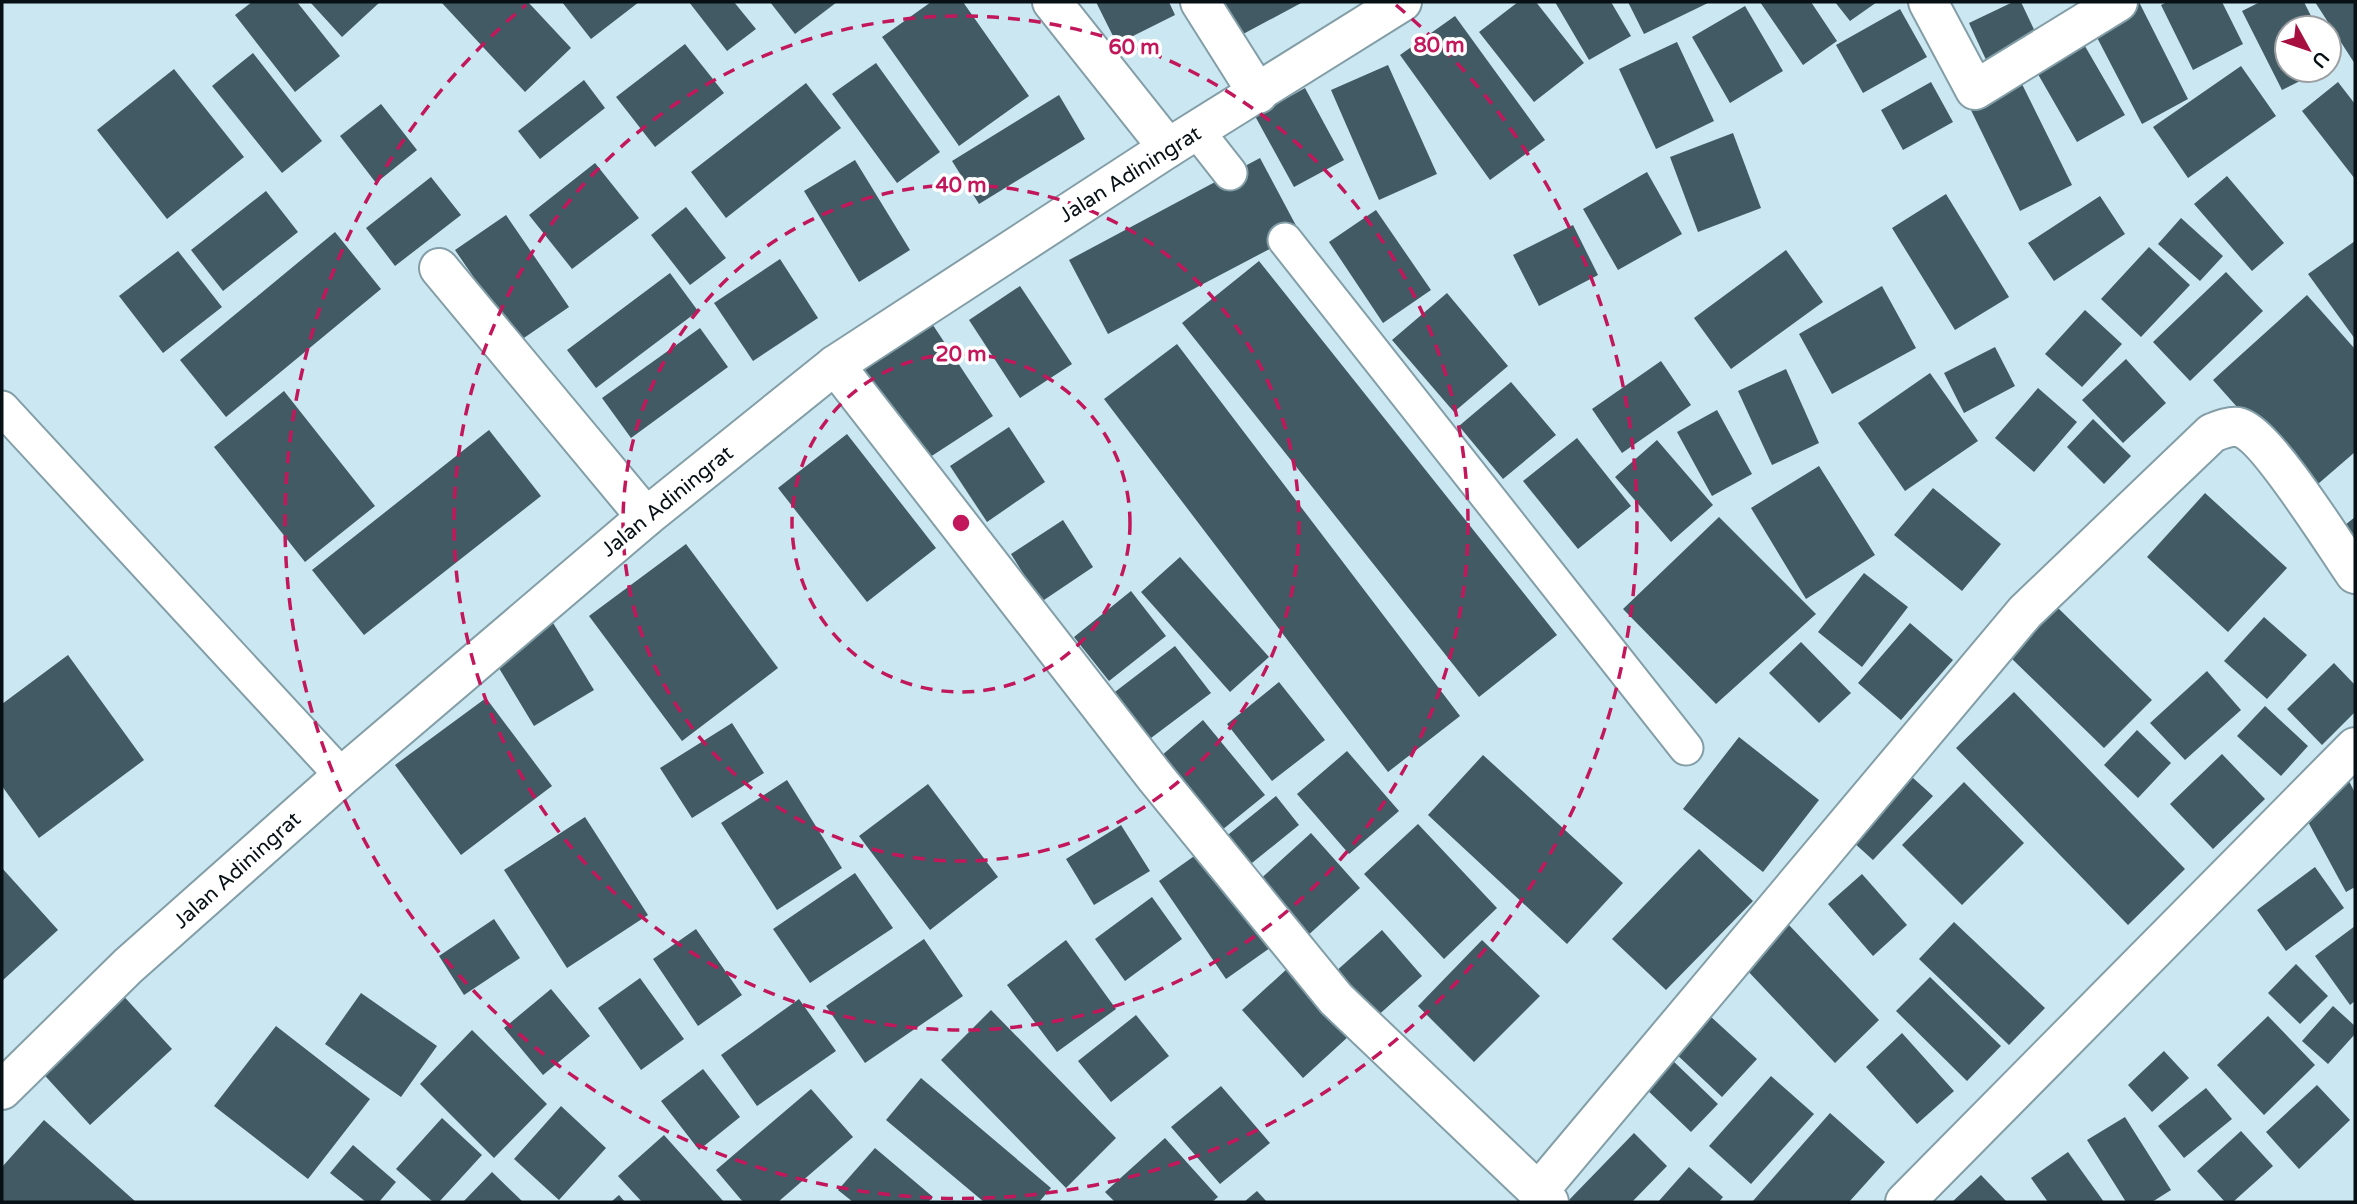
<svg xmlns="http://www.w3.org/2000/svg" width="2357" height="1204" font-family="'Varela Round',sans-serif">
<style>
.building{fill:#425a63}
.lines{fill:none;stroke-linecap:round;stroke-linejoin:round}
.service-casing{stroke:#839ea7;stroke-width:37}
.minor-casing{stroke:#839ea7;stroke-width:42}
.tertiary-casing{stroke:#839ea7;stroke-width:42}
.service{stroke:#fff;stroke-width:33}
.minor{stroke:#fff;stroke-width:38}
.tertiary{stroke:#fff;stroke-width:38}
.ring{fill:none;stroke:#c2185b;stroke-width:3.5;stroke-dasharray:12 9}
.labels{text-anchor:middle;stroke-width:7;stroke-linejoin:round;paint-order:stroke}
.street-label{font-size:21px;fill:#071014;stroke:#fff}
.centre{fill:#c2185b;stroke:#fff;stroke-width:3.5}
.ring-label{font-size:21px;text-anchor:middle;font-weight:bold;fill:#c2185b;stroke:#fff;stroke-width:7;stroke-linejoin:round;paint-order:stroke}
</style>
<rect width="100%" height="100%" fill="#cbe7f1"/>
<path class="building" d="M252,2H297L340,56L295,92L235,15Z
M310,2H380L342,37Z
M441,2H528L571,48L525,92Z
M562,2H639L591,39Z
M689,2H734L756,29L727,51Z
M770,2H837L795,34Z
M931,2H963L1029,96L959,146L882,37Z
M1096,2H1169L1175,15L1117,44Z
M1216,2H1303L1232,40Z
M1518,2H1536L1584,63L1534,102L1479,32Z
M1555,2H1611L1631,36L1589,60Z
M1628,2H1710L1644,34Z
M1760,2H1811L1837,41L1803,65Z
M1835,2H1877L1850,21Z
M2013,2H2021L2038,38L1987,62L1969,23Z
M2131,2H2139L2188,99L2142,124L2090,24Z
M2167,2H2222L2243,44L2193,70L2161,5Z
M2260,2H2304L2317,28H2287V70H2322L2282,90L2242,11Z
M2315,2H2355V64Z
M1745,6L1783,71L1730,103L1692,37Z
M1900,9L1927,57L1863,93L1836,45Z
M1455,16L1545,140L1490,180L1400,55Z
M2082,41L2125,115L2077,142L2035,69Z
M1677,42L1714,121L1656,149L1619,69Z
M685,44L724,93L655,147L616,97Z
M2329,51L2335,63L2329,67Z
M253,53L322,141L282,173L212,86Z
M876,63L940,152L897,183L832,94Z
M1388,65L1437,174L1379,200L1331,90Z
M2241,66L2276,116L2188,178L2153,127Z
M174,69L244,157L167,219L97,130Z
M584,80L605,108L540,159L518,131Z
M2020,80L2072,185L2020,211L1969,106Z
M1931,82L1953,122L1903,150L1881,110Z
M2338,82L2355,104V179L2302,111Z
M806,83L841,128L726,218L691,172Z
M1305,88L1344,160L1294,187L1255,116Z
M1059,95L1085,139L979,204L952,161Z
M381,104L417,150L376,183L340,136Z
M1733,133L1761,208L1698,232L1670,157Z
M1260,158L1300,233L1108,334L1069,260Z
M855,160L910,250L859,282L804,191Z
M595,163L639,218L572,269L529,215Z
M1647,172L1682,234L1618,270L1583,209Z
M2227,176L2284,243L2252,271L2194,204Z
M431,177L461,215L395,266L366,228Z
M266,191L298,232L223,291L191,250Z
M1946,194L2009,297L1955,330L1892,228Z
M2100,196L2125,234L2054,281L2028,243Z
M686,207L726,258L690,285L651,235Z
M1376,210L1431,290L1383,323L1329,242Z
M506,215L569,307L518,342L455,250Z
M2181,218L2223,256L2200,281L2158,244Z
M1573,225L1598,275L1539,306L1513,255Z
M335,232L381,289L226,417L180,360Z
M2355,241V339L2308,274Z
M2149,247L2190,285L2141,337L2101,299Z
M1786,250L1823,302L1731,369L1694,318Z
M178,251L222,307L163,353L119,296Z
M780,259L818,318L753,361L714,303Z
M1259,261L1557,635L1479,697L1182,323Z
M2226,272L2263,311L2190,381L2153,342Z
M670,273L698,311L596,388L567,350Z
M1020,286L1072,364L1020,398L969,320Z
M1882,286L1916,348L1832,394L1799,334Z
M1447,293L1508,366L1454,412L1392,340Z
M2307,295L2355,349V452L2311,490L2213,380Z
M2085,310L2122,344L2082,387L2045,354Z
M927,316L993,416L924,461L857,362Z
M700,328L728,367L631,438L602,398Z
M1177,344L1460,716L1388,772L1104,399Z
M1995,347L2015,386L1964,413L1944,373Z
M2126,359L2166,403L2123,443L2082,400Z
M1661,361L1691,405L1622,453L1592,409Z
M1786,369L1819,443L1772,465L1738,391Z
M1930,373L1978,441L1905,491L1858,423Z
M1511,382L1556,435L1503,479L1459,426Z
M2038,388L2077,422L2034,472L1995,438Z
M284,391L375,506L305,562L214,447Z
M1717,410L1752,474L1712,496L1677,432Z
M2093,419L2131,456L2104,484L2067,447Z
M1009,427L1045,482L987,522L950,466Z
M489,430L541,496L364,635L312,570Z
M847,434L936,548L867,602L778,488Z
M1577,438L1631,506L1578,549L1523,481Z
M1657,440L1713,505L1671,542L1615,477Z
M1819,466L1875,555L1806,599L1751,508Z
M1933,488L2001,544L1962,591L1894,535Z
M2205,493L2287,568L2228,632L2147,557Z
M1719,517L1816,614L1716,704L1623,609Z
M2355,517V548L2340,529Z
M1063,520L1093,567L1041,602L1011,554Z
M686,544L778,668L682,741L589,616Z
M1180,557L1269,657L1230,692L1141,592Z
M1864,573L1908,607L1862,667L1818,632Z
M1131,591L1166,636L1109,681L1074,637Z
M2057,607L2152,700L2104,748L2009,656Z
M2264,617L2307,655L2267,699L2224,661Z
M550,618L594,690L534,726L491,655Z
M1910,623L1953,660L1901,720L1858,683Z
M1801,642L1851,693L1819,723L1769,673Z
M1175,646L1211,693L1143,744L1107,698Z
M68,655L144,760L39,838L2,786V704Z
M2334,663L2355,685V712L2322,745L2287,709Z
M2207,671L2241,710L2185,760L2150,723Z
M1279,682L1325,740L1272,781L1227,724Z
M2014,692L2185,869L2128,925L1956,748Z
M486,698L552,786L461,855L395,765Z
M2265,706L2308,746L2281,776L2237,736Z
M1203,720L1265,795L1222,830L1161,756Z
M732,723L764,773L692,818L660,768Z
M2137,730L2171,763L2138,798L2104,765Z
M1739,737L1819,800L1763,872L1683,809Z
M1347,751L1399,811L1349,854L1297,794Z
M2222,754L2265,799L2213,849L2170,804Z
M1483,755L1623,883L1567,944L1428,815Z
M1902,768L1933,796L1873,860L1842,832Z
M787,780L842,868L777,910L721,823Z
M2349,781L2355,793V887L2346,892L2300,807Z
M1964,782L2024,843L1962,905L1902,845Z
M928,784L998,877L930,930L859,836Z
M1276,796L1299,825L1247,867L1224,838Z
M585,817L648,915L567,968L504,870Z
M1418,824L1497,908L1444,959L1364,874Z
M1121,825L1150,871L1094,905L1066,859Z
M1311,833L1360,888L1305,938L1256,883Z
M1207,847L1274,945L1226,979L1159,881Z
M1699,849L1753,901L1666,990L1612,939Z
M2315,867L2344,908L2286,951L2257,910Z
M2,868L58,930L2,981Z
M855,873L893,928L810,983L773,929Z
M1862,874L1907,925L1873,956L1828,904Z
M1152,897L1182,939L1125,981L1095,939Z
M494,919L520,958L464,995L439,956Z
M1954,922L2045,1008L2009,1045L1919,959Z
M1789,925L1879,1020L1835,1063L1745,968Z
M2355,926V1001L2350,1005L2315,956Z
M696,929L742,995L698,1026L653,959Z
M1382,930L1422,976L1374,1019L1334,973Z
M924,939L963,996L865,1063L826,1006Z
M1066,940L1116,1009L1057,1052L1007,985Z
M1482,940L1540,996L1474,1062L1418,1006Z
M2296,964L2328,996L2300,1024L2268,993Z
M1288,968L1349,1036L1303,1078L1242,1010Z
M1930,977L2001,1046L1967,1081L1896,1011Z
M640,978L684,1039L641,1070L598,1008Z
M551,989L590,1036L543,1075L504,1028Z
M119,991L172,1049L90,1125L37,1067Z
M361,993L437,1046L401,1097L325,1044Z
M799,999L836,1051L757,1106L721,1055Z
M2333,1006L2355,1026V1034L2328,1064L2302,1041Z
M991,1010L1116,1138L1066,1188L941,1060Z
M1136,1015L1169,1056L1111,1102L1078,1061Z
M1709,1015L1757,1059L1722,1097L1674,1052Z
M2268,1016L2315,1065L2264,1115L2217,1065Z
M276,1026L370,1099L308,1179L214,1106Z
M472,1030L547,1104L494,1158L420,1084Z
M1902,1033L1954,1091L1917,1124L1866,1067Z
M2164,1051L2189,1078L2152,1112L2128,1085Z
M1670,1058L1718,1104L1691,1132L1643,1086Z
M703,1069L740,1117L699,1150L661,1101Z
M1771,1076L1814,1114L1751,1184L1709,1146Z
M921,1078L1051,1188L1039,1202H984L886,1120Z
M2317,1085L2350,1120L2299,1169L2266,1132Z
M1221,1086L1270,1143L1220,1184L1171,1127Z
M2206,1088L2232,1119L2184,1158L2158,1126Z
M811,1089L853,1137L778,1202H743L716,1170Z
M561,1106L606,1148L559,1200L514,1159Z
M1830,1113L1885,1162L1849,1202H1752Z
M2125,1117L2171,1190L2152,1202H2126L2087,1140Z
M442,1118L482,1155L439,1202H433L396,1169Z
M44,1120L136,1202H2V1167Z
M2241,1131L2273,1166L2233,1202H2225L2197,1171Z
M1634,1133L1667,1166L1632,1202H1572L1569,1200Z
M664,1135L724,1202H642L618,1176Z
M1165,1138L1218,1197L1212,1202H1115L1105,1192Z
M353,1145L396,1182L379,1202H366L330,1173Z
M875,1148L933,1197L928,1202H853L838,1190Z
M2068,1152L2104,1202H2048L2031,1178Z
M1689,1167L1723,1197L1719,1202H1658Z
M492,1172L523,1202H463Z
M1981,1175L2007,1202H1952Z
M1257,1191L1267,1202H1244Z
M619,1195L625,1202H611Z"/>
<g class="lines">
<defs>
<path id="service" d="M1197,131L1230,173
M1285,240L1686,748
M2,408L342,776"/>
<path id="minor" d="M1052,2L1168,148
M1200,2L1258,94
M1928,2L1975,90L2118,2
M439,268L646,517
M835,365L1156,778L1336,999L1549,1202
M1538,1192L2025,612L2212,433C2220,430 2229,426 2238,427C2266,433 2336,547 2355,574
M1905,1202L2355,747"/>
<path id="tertiary" d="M2,1090L128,966L342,776L646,517L835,365L1168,148L1402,2"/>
</defs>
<use href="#service" class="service-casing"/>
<use href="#minor" class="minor-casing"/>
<use href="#tertiary" class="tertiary-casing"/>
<use href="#service" class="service"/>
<use href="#minor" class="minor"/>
<use href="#tertiary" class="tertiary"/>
</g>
<g class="ring">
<circle cx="961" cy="523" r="169"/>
<circle cx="961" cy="523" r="338"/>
<circle cx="961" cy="523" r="507"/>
<path d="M1396 5A676 676 0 1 1 526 5"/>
</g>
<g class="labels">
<g class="street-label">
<text transform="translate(1130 174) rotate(-32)" y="7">Jalan Adiningrat</text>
<text transform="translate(667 501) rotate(-39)" y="7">Jalan Adiningrat</text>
<text transform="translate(237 870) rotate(-42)" y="7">Jalan Adiningrat</text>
</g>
</g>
<circle cx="961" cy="523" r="10" class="centre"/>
<g class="ring-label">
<text x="1439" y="52">80 m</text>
<text x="1134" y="54">60 m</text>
<text x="961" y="192">40 m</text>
<text x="961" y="361">20 m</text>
</g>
<rect width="2357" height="1204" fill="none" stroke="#071014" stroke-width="7"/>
<g transform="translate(2308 49) rotate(130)"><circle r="33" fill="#ffffff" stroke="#9c9fa1" stroke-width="2"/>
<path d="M0-5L12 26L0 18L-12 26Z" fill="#a70f40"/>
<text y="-10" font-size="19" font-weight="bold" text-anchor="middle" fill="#071014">U</text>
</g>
</svg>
